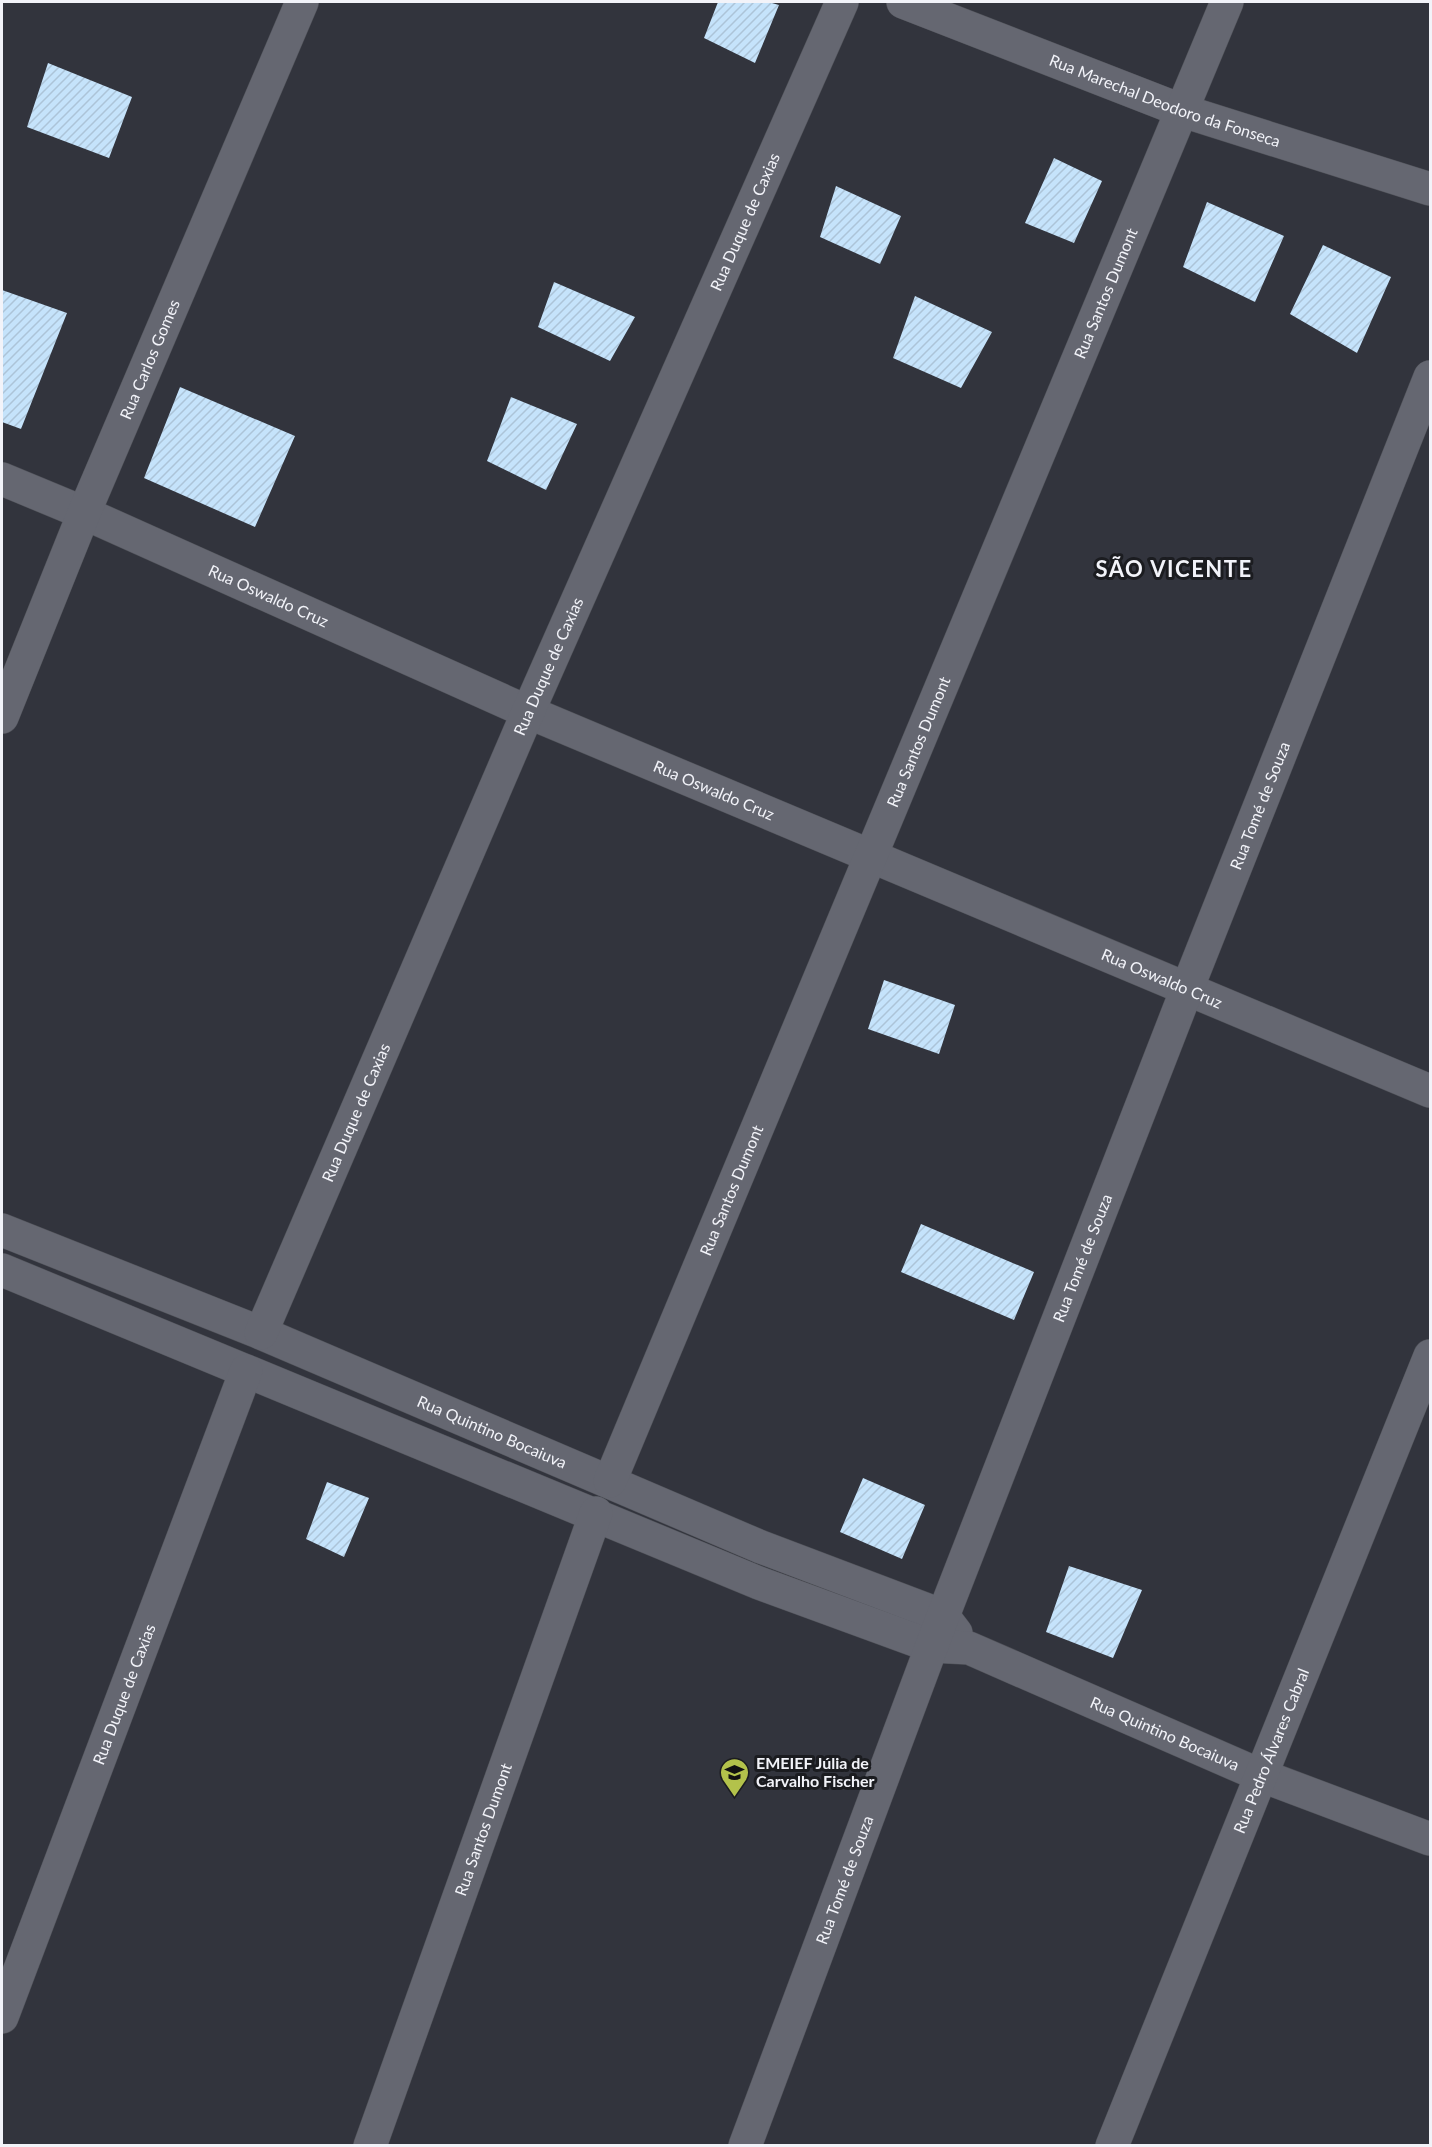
<svg xmlns="http://www.w3.org/2000/svg" width="1432" height="2147" font-family="Lato,sans-serif">
<style>
.building{fill:url(#building-hatch)}
.lines{fill:none;stroke-linecap:round;stroke-linejoin:round}
.minor-casing{stroke:#4e5057;stroke-width:34}
.minor{stroke:#656771;stroke-width:33}
.labels{text-anchor:middle;stroke-width:6;stroke-linejoin:round;paint-order:stroke}
.street-label{font-size:16px;fill:#f2f3f9;stroke:#1b1c20}
.poi-label{font-size:16px;font-weight:bold;fill:#f2f3f9;stroke:#1b1c20;text-anchor:start}
.district-label{font-size:22px;font-weight:bold;letter-spacing:1.5px;fill:#f2f3f9;stroke:#1b1c20}
</style>
<defs>
<pattern id="building-hatch" width="6" height="6" patternUnits="userSpaceOnUse" patternTransform="scale(1.5)"><rect width="6" height="6" fill="#c5e3fb"/><path d="M-1 1l2-2M0 6l6-6M5 7l2-2" fill="none" stroke="#acc4d8"/></pattern>
</defs>
<rect width="100%" height="100%" fill="#32343d"/>
<path class="building" d="M718,2H768L779,5L755,63L704,38Z
M48,63L132,97L109,158L27,127Z
M1054,158L1102,181L1074,243L1025,223Z
M836,186L901,216L880,264L820,237Z
M1207,202L1284,236L1255,302L1183,267Z
M1323,245L1391,277L1357,353L1290,314Z
M554,282L635,317L610,361L538,327Z
M2,290L67,313L21,429L2,422Z
M915,296L992,332L961,388L893,358Z
M180,387L295,436L255,527L144,478Z
M511,397L577,424L546,490L487,461Z
M884,980L955,1005L939,1054L868,1029Z
M921,1224L1034,1272L1014,1320L901,1272Z
M863,1478L925,1505L902,1559L840,1532Z
M327,1482L369,1498L344,1557L306,1539Z
M1069,1566L1142,1590L1113,1658L1046,1632Z"/>
<g class="lines">
<defs>
<g id="minor">
<path id="s1" d="M903,2L1183,111L1430,189"/>
<path id="s2" d="M2,479L84,513L528,712L1430,1091"/>
<path id="s3" d="M2,717L84,513L302,2"/>
<path id="s4" d="M2,1230L261,1333L761,1547L943,1616L956,1633"/>
<path id="s5" d="M2,1270L759,1583L931,1646L969,1648L1260,1775L1430,1839"/>
<path id="s6" d="M261,1333L528,712L842,2"/>
<path id="s7" d="M610,1481L1227,2"/>
<path id="s8" d="M2,2017L246,1371"/>
<path id="s9" d="M370,2146L596,1513"/>
<path id="s10" d="M745,2146L943,1616L1187,989L1430,377"/>
<path id="s11" d="M1112,2146L1430,1356"/>
</g>
</defs>
<use href="#minor" class="minor-casing"/>
<use href="#minor" class="minor"/>
</g>
<defs>
<symbol id="school-pin" viewBox="-11 -11 22 30"><path d="M0 17L-7.5 6A9.5 9.5 0 1 1 7.5 6Z" fill="#b3c24b" stroke="#1b1c20"/><path d="M0-5L7-2L0 1L-7-2ZM-4 1L0 2.5L4 1V4Q0 6-4 4Z" fill="#111"/></symbol>
</defs>
<g fill-rule="evenodd">
<use href="#school-pin" x="718" y="1756" width="33" height="45"/>
</g>
<g class="labels">
<g class="street-label">
<text dy="6" stroke="none"><textPath href="#s1" startOffset="280">Rua Marechal Deodoro da Fonseca</textPath></text>
<text dy="6" stroke="none"><textPath href="#s6" startOffset="1212">Rua Duque de Caxias</textPath></text>
<text dy="6" stroke="none"><textPath href="#s7" startOffset="1287">Rua Santos Dumont</textPath></text>
<text dy="6" stroke="none"><textPath href="#s3" startOffset="387">Rua Carlos Gomes</textPath></text>
<text dy="6" stroke="none"><textPath href="#s2" startOffset="291">Rua Oswaldo Cruz</textPath></text>
<text dy="6" stroke="none"><textPath href="#s6" startOffset="726">Rua Duque de Caxias</textPath></text>
<text dy="6" stroke="none"><textPath href="#s7" startOffset="801">Rua Santos Dumont</textPath></text>
<text dy="6" stroke="none"><textPath href="#s2" startOffset="777">Rua Oswaldo Cruz</textPath></text>
<text dy="6" stroke="none"><textPath href="#s10" startOffset="1436">Rua Tomé de Souza</textPath></text>
<text dy="6" stroke="none"><textPath href="#s2" startOffset="1263">Rua Oswaldo Cruz</textPath></text>
<text dy="6" stroke="none"><textPath href="#s6" startOffset="240">Rua Duque de Caxias</textPath></text>
<text dy="6" stroke="none"><textPath href="#s7" startOffset="315">Rua Santos Dumont</textPath></text>
<text dy="6" stroke="none"><textPath href="#s10" startOffset="950">Rua Tomé de Souza</textPath></text>
<text dy="6" stroke="none"><textPath href="#s4" startOffset="530">Rua Quintino Bocaiuva</textPath></text>
<text dy="6" stroke="none"><textPath href="#s8" startOffset="345">Rua Duque de Caxias</textPath></text>
<text dy="6" stroke="none"><textPath href="#s5" startOffset="1254">Rua Quintino Bocaiuva</textPath></text>
<text dy="6" stroke="none"><textPath href="#s11" startOffset="426">Rua Pedro Álvares Cabral</textPath></text>
<text dy="6" stroke="none"><textPath href="#s9" startOffset="336">Rua Santos Dumont</textPath></text>
<text dy="6" stroke="none"><textPath href="#s10" startOffset="284">Rua Tomé de Souza</textPath></text>
</g>
<g class="poi-label">
<text x="756" y="1769">EMEIEF Júlia de<tspan x="756" dy="18">Carvalho Fischer</tspan></text>
</g>
<g class="district-label">
<text x="1174" y="577">SÃO VICENTE</text>
</g>
</g>
<rect width="1432" height="2147" fill="none" stroke="#f2f3f9" stroke-width="6"/>
</svg>
